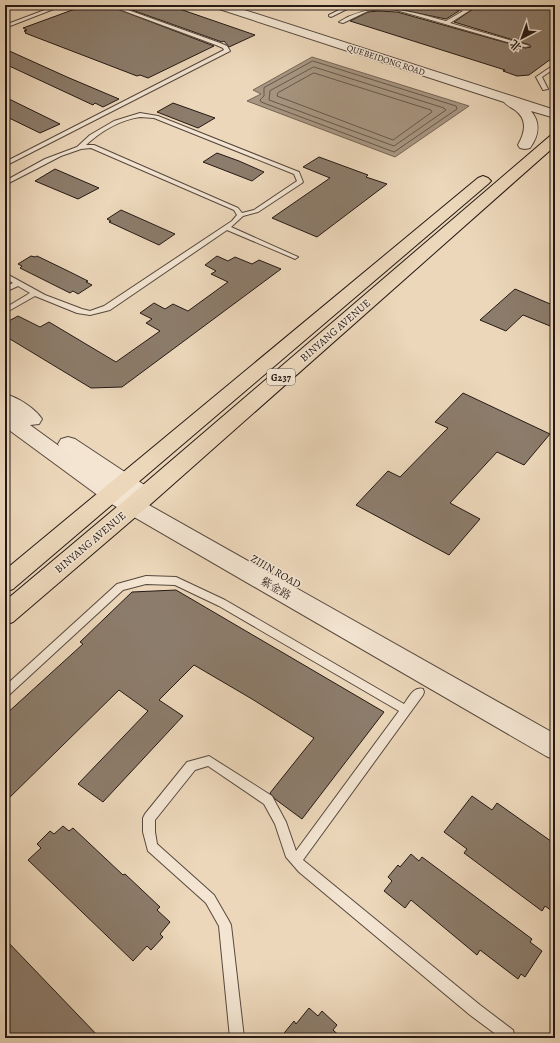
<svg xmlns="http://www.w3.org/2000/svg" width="560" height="1043" font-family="Alegreya,'Noto Serif SC',serif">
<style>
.water{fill:#a89682;stroke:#746456}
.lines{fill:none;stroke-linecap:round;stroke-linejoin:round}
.shore{stroke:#66584c;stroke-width:1}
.building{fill:#8c7c6b;stroke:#251915}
.service-casing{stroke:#57483e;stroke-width:2}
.tertiary-casing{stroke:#57483e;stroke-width:2}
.trunk-casing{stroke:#251915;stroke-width:2}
.service{fill:#f3e5d2;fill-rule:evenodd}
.tertiary{fill:#f3e5d2;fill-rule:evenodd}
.trunk{fill:#ecd7ba;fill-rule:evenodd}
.labels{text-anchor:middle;stroke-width:3;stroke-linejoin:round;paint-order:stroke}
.far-street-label{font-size:9px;fill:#251915;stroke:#f3e5d2}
.shield{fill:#f3e5d2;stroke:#63564e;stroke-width:1}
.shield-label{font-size:10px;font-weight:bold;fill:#251915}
.street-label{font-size:11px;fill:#251915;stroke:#f3e5d2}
</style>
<rect width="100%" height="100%" fill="#ecd7ba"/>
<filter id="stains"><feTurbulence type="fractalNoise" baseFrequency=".005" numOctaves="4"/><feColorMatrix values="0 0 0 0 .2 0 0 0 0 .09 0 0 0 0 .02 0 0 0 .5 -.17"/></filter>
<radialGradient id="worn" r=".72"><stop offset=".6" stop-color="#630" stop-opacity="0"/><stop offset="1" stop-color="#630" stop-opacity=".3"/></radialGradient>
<path class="water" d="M312,57L469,106L395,157L247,101L261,94L253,90Z"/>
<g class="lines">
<path class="shore" d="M313,61L456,106L457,109L394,152L261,102L260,100L264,96V88Z
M314,67L444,108L446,110L394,146L269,100L270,91Z
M314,73L431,110L432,112L393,140L277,96L278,93Z"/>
</g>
<path class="building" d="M86,5H107L214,46L148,78L140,75L137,76L25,33L26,32L24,31L27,30L23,28Z
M118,5H168L255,35L229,47L224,41L222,42Z
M379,5H445L459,11L446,19L393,8L373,9Z
M479,5H535L555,10V56L529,75L517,76L503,71L505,70L350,21L368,12L378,11L397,12L525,48L531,47L530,45L454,22Z
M5,49L67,77L119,99L103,107L95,103L93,105L5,64Z
M5,97L60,124L40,133L5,116Z
M173,103L215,118L198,128L157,112Z
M217,153L239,161L264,172L252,181L203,162Z
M319,157L368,175L366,177L387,184L317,237L272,218L330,178L303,167Z
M55,169L99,188L78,199L35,181Z
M121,210L175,234L159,245L109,222L111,221L107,219Z
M31,256L35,257L37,256L68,271L88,281L86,282L92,285L78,294L73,291L70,293L20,268L22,266L18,264Z
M217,256L228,261L235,257L252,264L259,260L281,269L122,387L91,388L5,336V323L18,316L40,327L49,322L116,362L160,331L146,323L152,319L140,313L154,303L165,309L173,304L188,311L228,282L211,274L216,271L205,265Z
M515,289L555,306V328L523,315L506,331L480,320Z
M463,393L550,434L524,465L497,452L450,503L480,519L449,555L356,505L388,471L400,477L448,428L435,422Z
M176,590L384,712L302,819L275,799L270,793L314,738L252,699L194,665L159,700L183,716L103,802L78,784L148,711L119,690L5,802V715L83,644L80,642L132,592Z
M472,796L492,810L497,803L555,844V913L545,906L542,911L464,853L467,849L444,832Z
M63,826L69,831L73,828L123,875L125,874L160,907L157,910L170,922L160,934L163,937L151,950L147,946L133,961L28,860L41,848L37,844L50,831L54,834Z
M411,854L419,861L422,857L532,939L530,942L542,951L525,977L521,974L518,979L480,950L477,955L411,900L405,908L384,891L392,881L388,877L398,865L400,867Z
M5,939L100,1038H5Z
M309,1008L318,1016L322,1011L337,1025L333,1030L342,1038H280L294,1021L296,1024Z"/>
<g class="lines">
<defs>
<path id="service" d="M58,5H64L5,28V25Z
M108,5H114L220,43L227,46L230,51L5,166V162L224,50L223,48L216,45Z
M326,5H333L343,8L349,5H355L331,17L329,16V15L339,10Z
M446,5H453L466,9L473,5H478L450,23L530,46L525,47L393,9H379L368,11L343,23L339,22C373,0 409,11 446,21L463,11Z
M555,64V68L542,77L548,89L543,90L536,77Z
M140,113L158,116L299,172L303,182L302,183L258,212L243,216L231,227L298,257L295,259L293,258L227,230L110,310L90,315L77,313L35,296L5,313V308L30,293L18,286L5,292V287L13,283L5,278V273L45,295L82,309L90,311L104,306L232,221L237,215L234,210L91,148L81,149L61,156L5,185V181L45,159L77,147L90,135L114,121ZM140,117L154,118L294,174L297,181L254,210L242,213L238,208L94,145H86C101,131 120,120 140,117Z
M146,576L176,577L225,600L404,704C409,697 414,686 423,689L424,692L423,695L303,860L480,1005L513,1030L515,1038H501L470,1015L299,872L286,857L275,824L264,804L208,766L195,770L155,820V832L157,844L214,895L229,921L231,925L244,1038H230L219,926L206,903L148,851L143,832V818L145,814L187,762L209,756L272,796L286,822L296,851L399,711L219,606L175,585L146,584L123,590L9,695L5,696V686L117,584Z"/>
<path id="tertiary" d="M211,5H229L555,110V118L531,111C541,123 539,135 530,148L525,149L520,148L518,145C525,132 528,120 515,110C511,107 507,106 504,102L213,7Z
M5,394C17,397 35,408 42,419L39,424L30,425L59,446L58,444L61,439L68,437L75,439L149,488L152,493L149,498L140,500L555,734V760L546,756L103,499L5,427V410L7,411L5,409Z"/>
<path id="trunk" d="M555,135V146L153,502L13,622L5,625V601L137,490L550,136Z
M483,176L488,178L491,181L488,184L13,589L5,592V570L478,178Z"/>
</defs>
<use href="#service" class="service-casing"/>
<use href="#tertiary" class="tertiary-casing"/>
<use href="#trunk" class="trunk-casing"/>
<use href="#service" class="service"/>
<use href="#tertiary" class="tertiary"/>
<use href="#trunk" class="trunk"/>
</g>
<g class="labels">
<g class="far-street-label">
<text transform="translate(386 60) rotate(18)" y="3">QUEBEIDONG ROAD</text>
</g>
<rect class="shield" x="267" y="369" width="28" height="16" rx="3"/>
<g class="shield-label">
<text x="281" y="381">G237</text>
</g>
<g class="street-label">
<text transform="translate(335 330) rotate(-41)" y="4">BINYANG AVENUE</text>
<text transform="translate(90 542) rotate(-40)" y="4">BINYANG AVENUE</text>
<text transform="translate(276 571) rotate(30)" y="4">ZIJIN ROAD</text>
<text transform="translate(276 588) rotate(30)" y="4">紫金路</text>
</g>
</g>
<rect width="560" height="1043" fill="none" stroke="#ecd7ba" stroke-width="20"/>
<rect x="6" y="6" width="548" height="1031" fill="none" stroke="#251915" stroke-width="2"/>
<rect x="10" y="10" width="540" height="1023" fill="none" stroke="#251915"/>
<g transform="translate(522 38) rotate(221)" stroke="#f3e5d2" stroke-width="3" paint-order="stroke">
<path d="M0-3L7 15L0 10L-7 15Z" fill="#251915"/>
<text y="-6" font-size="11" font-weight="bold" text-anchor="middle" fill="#251915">北</text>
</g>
<rect width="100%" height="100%" filter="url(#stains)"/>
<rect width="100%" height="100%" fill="url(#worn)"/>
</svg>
